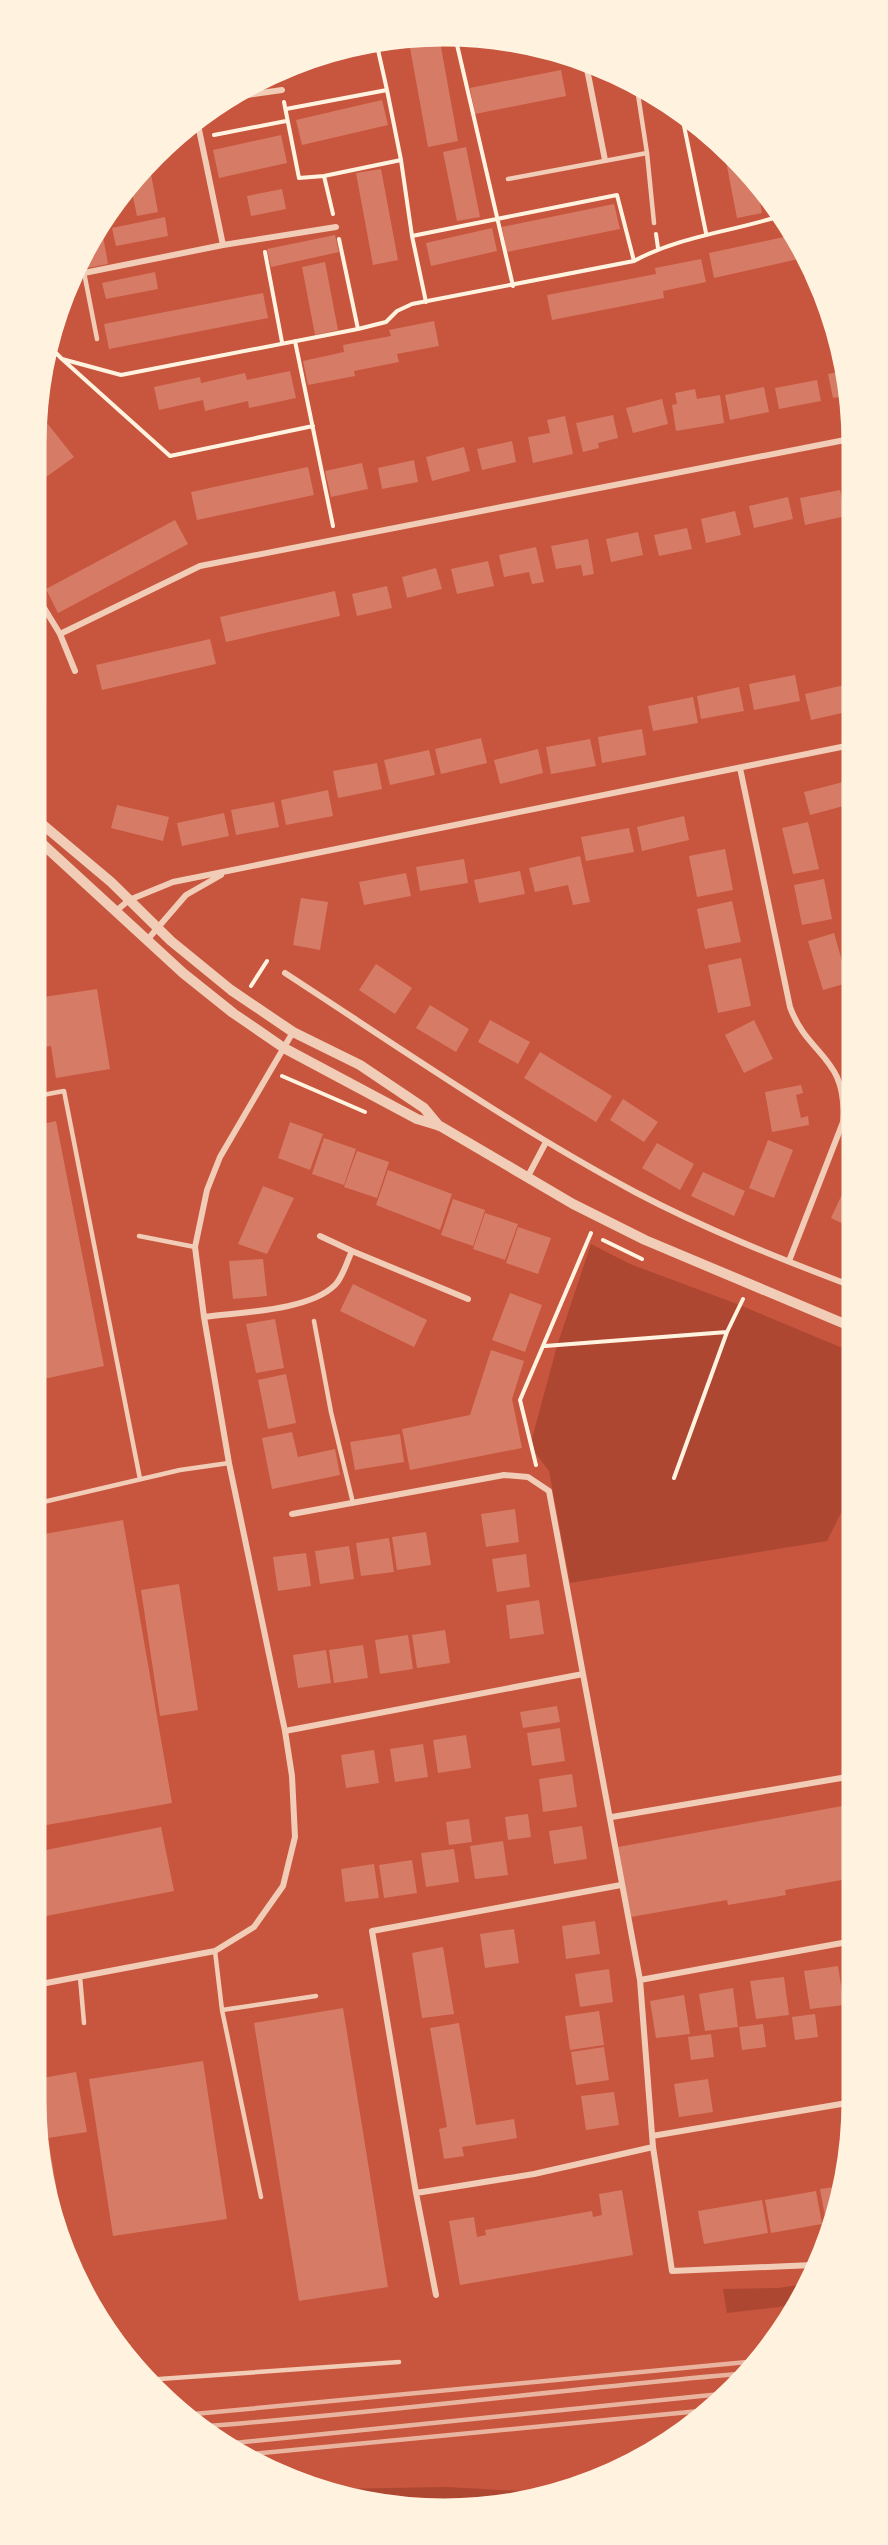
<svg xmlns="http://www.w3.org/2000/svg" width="888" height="2545" font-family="'Public Sans',sans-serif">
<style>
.green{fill:#ae4732}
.building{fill:#d67c66}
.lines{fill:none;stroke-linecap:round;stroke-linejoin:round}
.path{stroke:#fff3e0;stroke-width:4}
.service{stroke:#f1ccb7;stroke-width:4.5}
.minor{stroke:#f1ccb7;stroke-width:6}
.tertiary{stroke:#f1ccb7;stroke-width:10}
.rail{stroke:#e9b49f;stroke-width:4.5}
.rim{fill:none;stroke:#fff3e0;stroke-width:3}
</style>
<rect width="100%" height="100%" fill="#c8553d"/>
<path class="green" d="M591,1244L630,1264L737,1304L852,1352V1491L827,1541L570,1583L549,1471L530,1446L557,1346Z
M805,2284L795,2305L727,2313L723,2289L778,2288Z
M446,2487L558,2493L550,2497L471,2510L391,2507L333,2489Z"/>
<path class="building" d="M439,36L458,141L428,147L408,37Z
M561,70L566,96L475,114L470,88Z
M275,73L277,82L259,85V81Z
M382,100L388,125L302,145L296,120Z
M281,135L287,163L219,178L213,150Z
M466,147L480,217L457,221L443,152Z
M724,151L756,180L762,213L737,218Z
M149,163L158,212L137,216L130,183Z
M381,169L398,260L373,265L356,173Z
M282,189L286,209L251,216L247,196Z
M614,204L620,229L507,252L502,227Z
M165,217L168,236L116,246L112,228Z
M101,225L108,264L87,268L84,251Z
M492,228L497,251L431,266L426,243Z
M335,235L339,252L271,267L267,249Z
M793,235L807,257L714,278L709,253Z
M701,259L706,282L663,291L664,298L552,320L547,295L656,274L655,268Z
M325,262L338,330L315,335L302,267Z
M155,272L158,289L106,299L102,283Z
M263,293L268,318L109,349L104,324Z
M434,321L439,346L397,354L399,362L354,371L355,376L308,385L303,361L344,352L343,345L391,336L389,330Z
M290,371L296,398L249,408L248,401L205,411L203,400L159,410L154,387L200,377L201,383L245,373L247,380Z
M844,371L850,395L833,398L828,374Z
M817,380L821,401L779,409L775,388Z
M764,387L769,412L730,420L725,395Z
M695,389L697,399L720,395L724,423L676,431L672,405L677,404L675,393Z
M662,399L668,424L633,433L626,408Z
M39,413L74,457L35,485L34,444Z
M613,415L618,438L598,443L599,448L583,452L576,423Z
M565,416L573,454L533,463L528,437L550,433L547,420Z
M512,441L516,462L482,470L477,449Z
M464,447L470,471L432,481L426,457Z
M414,460L418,482L382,489L378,468Z
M362,463L368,489L331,497L325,471Z
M308,467L314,495L197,520L191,492Z
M840,490L846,516L805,525L800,498Z
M788,497L793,519L754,528L749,506Z
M735,511L741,535L706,543L701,519Z
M175,520L188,544L58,613L46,589Z
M687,528L692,549L659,556L654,535Z
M638,532L643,555L611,562L606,539Z
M588,539L594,574L583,576L581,565L556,569L551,546Z
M536,547L544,582L532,584L529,572L504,577L499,555Z
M488,561L494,586L457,594L451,569Z
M436,568L442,589L407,598L402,577Z
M387,586L392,608L357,616L352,594Z
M335,591L340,616L226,642L220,617Z
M210,639L216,664L102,690L96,665Z
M795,675L800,701L754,710L749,684Z
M849,684L851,711L811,720L805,694Z
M739,687L744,711L701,719L697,696Z
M693,697L698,723L653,731L648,706Z
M642,729L646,755L602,763L598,737Z
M481,738L487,763L441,774L435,749Z
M590,739L596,766L551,774L546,747Z
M538,749L543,773L500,784L494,760Z
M429,750L435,775L390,785L384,760Z
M377,763L382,789L338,798L333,771Z
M851,780V804L810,815L804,792Z
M328,790L333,816L286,825L281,800Z
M274,802L279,827L236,835L231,810Z
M117,805L169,817L163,841L111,828Z
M224,813L229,836L182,846L177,823Z
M684,816L689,840L642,851L637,827Z
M808,822L819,869L793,874L782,828Z
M629,828L634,852L586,861L581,837Z
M725,849L733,890L697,897L689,856Z
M580,856L590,902L573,905L568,885L535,892L529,868Z
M464,859L468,883L420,891L416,867Z
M520,871L525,894L479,903L474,880Z
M406,873L411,896L364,905L359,882Z
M824,879L832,919L802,925L794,885Z
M301,898L328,902L320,950L293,945Z
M732,901L741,942L705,949L697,909Z
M834,933L842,961L851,958V982L823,990L808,941Z
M741,958L751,1006L718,1013L708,965Z
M376,964L412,988L395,1014L359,990Z
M97,989L110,1069L56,1078L51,1046L37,1048V998Z
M430,1005L469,1029L456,1052L416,1028Z
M490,1020L530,1042L518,1064L478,1042Z
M754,1020L773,1059L744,1073L725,1035Z
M540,1052L612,1096L596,1122L524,1078Z
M801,1085L803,1093L796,1095L801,1118L808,1116L809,1125L772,1132L765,1092Z
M623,1099L658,1122L644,1142L610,1120Z
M56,1121L104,1366L39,1380L38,1125Z
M290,1122L323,1134L310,1170L278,1158Z
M324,1138L356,1149L344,1185L312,1174Z
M768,1140L793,1150L774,1198L749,1188Z
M657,1143L694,1164L680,1190L642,1168Z
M357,1151L389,1162L377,1198L344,1187Z
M388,1170L452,1194L440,1230L376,1205Z
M703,1172L745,1191L734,1216L691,1196Z
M852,1173V1228L831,1218Z
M263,1186L294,1198L267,1254L238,1244Z
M453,1199L485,1210L473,1246L441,1235Z
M485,1213L518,1224L505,1260L473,1249Z
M518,1227L551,1238L538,1274L506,1263Z
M263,1259L267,1296L233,1299L229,1261Z
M353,1284L427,1320L414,1347L340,1311Z
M510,1293L542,1305L525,1352L492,1340Z
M275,1319L284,1368L256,1373L246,1324Z
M491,1350L524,1361L512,1399L522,1448L410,1470L402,1429L470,1415Z
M286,1374L296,1423L268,1429L258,1380Z
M292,1432L298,1457L335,1449L340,1475L272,1489L262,1438Z
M400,1434L404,1462L355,1470L350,1442Z
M515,1509L519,1542L486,1547L481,1514Z
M123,1520L172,1803L41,1826L39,1535Z
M426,1532L431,1565L397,1570L392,1537Z
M389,1538L394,1572L361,1576L356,1543Z
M349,1546L354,1579L320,1584L315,1551Z
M306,1553L311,1586L278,1591L273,1557Z
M526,1554L530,1587L497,1592L492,1559Z
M179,1584L198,1710L160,1716L141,1590Z
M539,1600L544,1634L510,1639L506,1605Z
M445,1630L450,1663L417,1668L412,1635Z
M408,1635L413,1669L380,1674L375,1640Z
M363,1645L368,1678L334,1683L329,1650Z
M326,1650L331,1683L298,1688L293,1655Z
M557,1706L560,1722L523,1728L520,1712Z
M560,1728L565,1761L532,1766L527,1733Z
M466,1735L471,1768L438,1773L433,1740Z
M423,1744L428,1777L395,1782L390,1749Z
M374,1750L379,1783L346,1788L341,1755Z
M572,1774L577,1807L543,1812L539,1779Z
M853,1804V1878L785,1890L786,1895L728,1905L727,1900L631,1917L618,1847Z
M528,1814L531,1837L508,1840L505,1817Z
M469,1819L472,1842L449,1845L446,1822Z
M582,1826L587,1859L554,1864L549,1831Z
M161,1827L174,1891L41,1917V1851Z
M503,1841L508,1875L475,1879L470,1846Z
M454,1849L459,1882L426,1887L421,1853Z
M412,1860L417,1893L384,1898L379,1865Z
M374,1864L379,1898L345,1902L341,1869Z
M595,1921L600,1954L566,1959L562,1926Z
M514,1929L519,1963L485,1968L480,1934Z
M443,1947L454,2014L422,2018L412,1953Z
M838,1966L844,2005L810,2009L804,1971Z
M609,1969L613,2002L580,2007L575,1974Z
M784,1977L789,2015L756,2019L750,1981Z
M733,1988L738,2027L705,2031L699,1994Z
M684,1995L690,2034L656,2038L650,2001Z
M343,2008L388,2287L299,2301L254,2023Z
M853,2010V2033L845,2034L842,2011Z
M599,2011L604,2045L570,2050L565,2016Z
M815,2014L818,2037L795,2040L792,2017Z
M459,2023L476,2125L514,2119L517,2138L462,2147L464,2156L444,2159L439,2129L447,2127L430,2028Z
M763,2024L766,2047L742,2050L739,2027Z
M711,2034L714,2057L691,2060L688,2037Z
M604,2047L609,2080L576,2085L571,2052Z
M203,2061L227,2219L113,2236L89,2079Z
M76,2072L87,2132L48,2138L69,2263L42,2181V2078Z
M708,2079L713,2112L679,2117L674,2084Z
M614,2092L619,2125L586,2130L581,2096Z
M842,2186L840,2207L833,2221L826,2222L820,2189Z
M622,2190L633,2255L460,2285L449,2221L474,2217L477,2237L486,2235L485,2230L592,2211L593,2217L602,2215L599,2194Z
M816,2191L822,2224L771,2233L765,2200Z
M762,2200L768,2233L704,2244L698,2211Z"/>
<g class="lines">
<path class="path" d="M455,36L513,286
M284,102L299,178L324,176L401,160L387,90
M286,109L387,90L376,41
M682,116L706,233
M214,135L286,121
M401,160L412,236L426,302
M324,176L333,214
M770,200L773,218
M656,234L658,248
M412,236L617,195L634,261
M339,239L358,329
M265,252L282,342
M49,336L53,350L62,359L170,456L313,426
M295,341L333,526
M62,359L121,375L358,329L386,322L397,311L412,304L634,261C680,236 731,232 780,216
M251,986L267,961
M282,1076L365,1112
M603,1240L642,1259
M545,1346L727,1332L743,1299
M536,1465L520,1400L591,1233
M674,1478L727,1332
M685,2429V2430"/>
<path class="service" d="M642,87L637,88L647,153L654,223
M508,179L647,153
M81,257L97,339
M37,1096L64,1091L140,1479
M139,1236L195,1247
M314,1321L331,1412L353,1503
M39,1503L180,1470L229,1463
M215,1951L222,2010L261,2197
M80,1977L84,2023
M222,2010L316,1996
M145,2380L399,2362"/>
<path class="minor" d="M586,64L605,160
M227,98L282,90
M197,120L223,245
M84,273L223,245L336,227
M35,593L60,634L75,671
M60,634L200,566L850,439
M740,768L790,1007C808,1057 848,1056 843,1122L789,1261
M116,911L129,900L173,882L851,745
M148,939L186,895L221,875
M285,973C400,1048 514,1127 635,1192C705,1229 778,1258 852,1286
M527,1178L546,1142
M320,1236L352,1251
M204,1317C240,1312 309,1311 335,1285C343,1277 347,1261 352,1251L468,1299
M292,1514L504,1475L528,1477L549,1491L583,1674
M852,1538L849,1556L852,1575
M285,1731L583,1674L640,1980L653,2147L672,2271L813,2265
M612,1817L853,1776
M621,1885L372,1931L416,2193L534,2174L653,2147
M640,1980L853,1941
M41,1984L215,1951L254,1927L283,1886L295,1837L292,1776L285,1731L229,1463L204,1317L195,1247L207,1190L220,1157L293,1032
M652,2136L853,2102
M416,2193L436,2295"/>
<path class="tertiary" d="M36,819L111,882L171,941L231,990L293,1032L360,1065L424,1108L439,1126
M36,838L183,973L233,1013L284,1048L417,1119L440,1126L573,1204L645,1240L852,1327"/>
<path class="rail" d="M183,2415L758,2361
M197,2427C381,2413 564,2389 748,2373
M224,2444L731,2393
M242,2455L710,2410"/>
</g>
<path d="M0 0H888V2545H0ZM444 45H444A399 399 0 0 1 843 444V2101A399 399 0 0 1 444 2500H444A399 399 0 0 1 45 2101V444A399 399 0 0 1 444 45Z" fill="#fff3e0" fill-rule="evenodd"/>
<path class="rim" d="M444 45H444A399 399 0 0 1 843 444V2101A399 399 0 0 1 444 2500H444A399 399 0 0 1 45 2101V444A399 399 0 0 1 444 45Z"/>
</svg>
